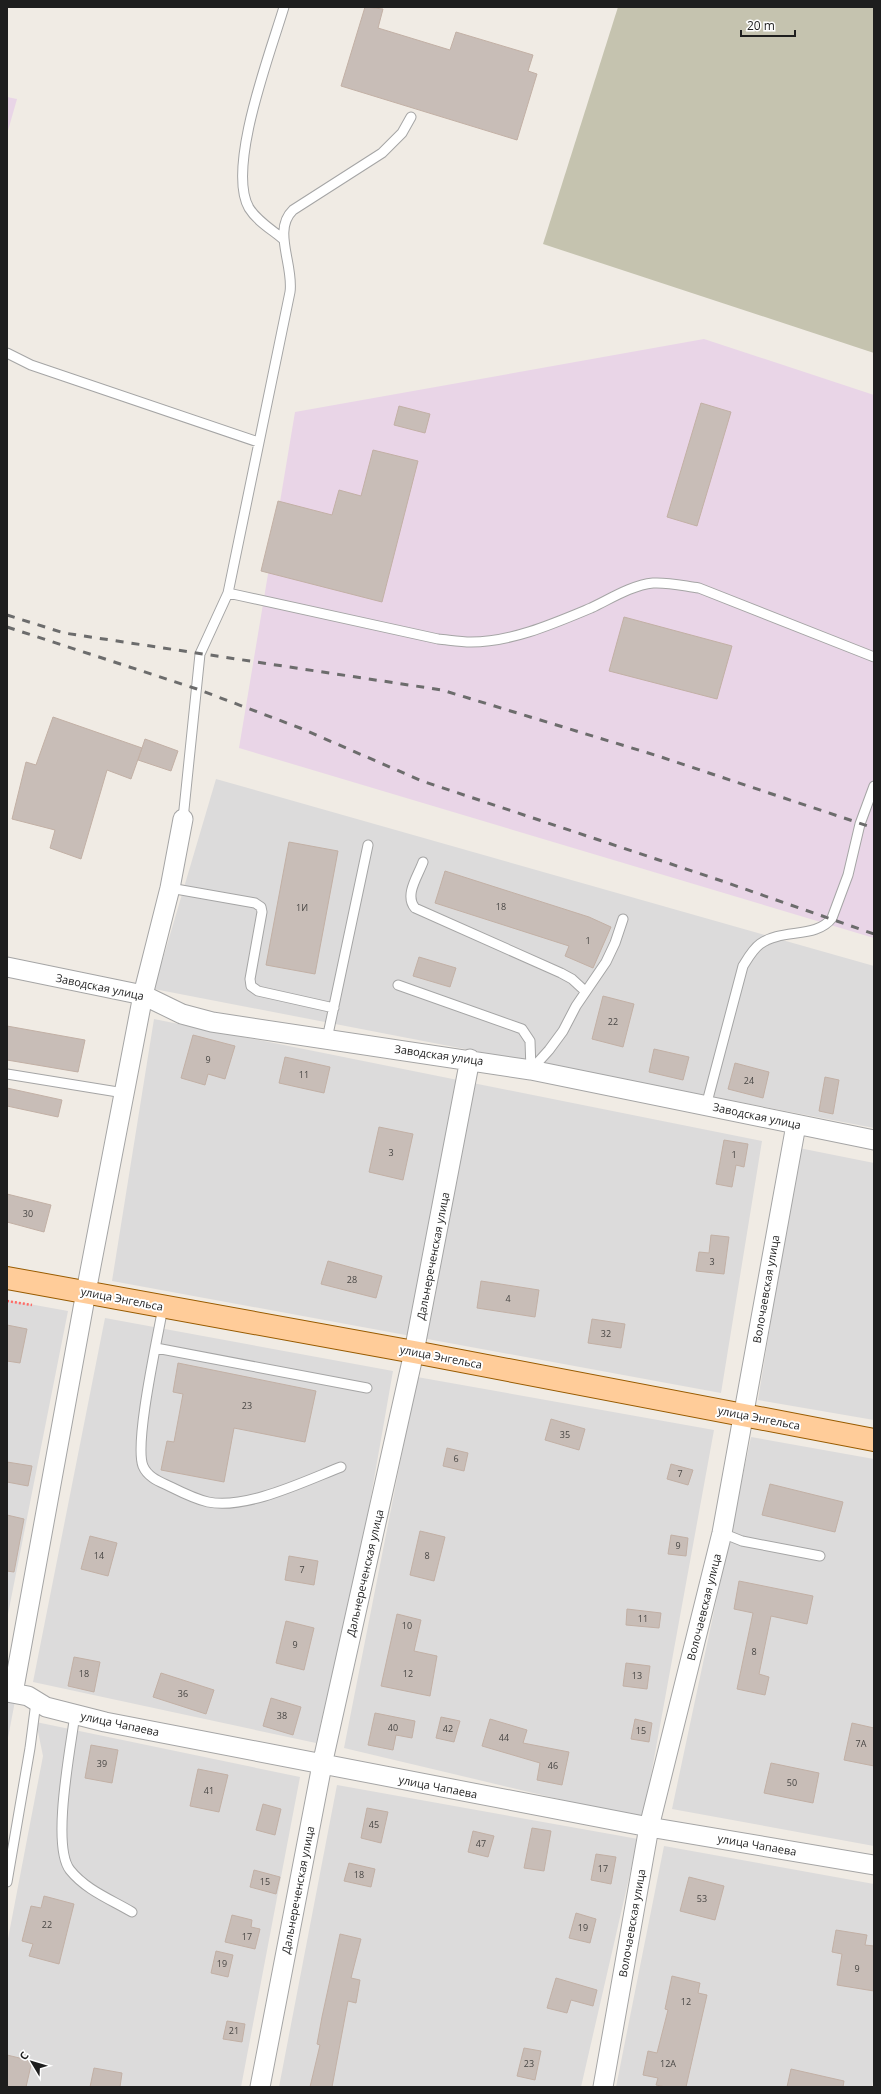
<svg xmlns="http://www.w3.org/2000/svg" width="881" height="2094" font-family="'Open Sans',sans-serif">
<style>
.residential{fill:#dcdbdb}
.industrial{fill:#e9d5e7}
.construction{fill:#c5c3af}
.building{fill:#c8bdb7;stroke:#c2b0a5}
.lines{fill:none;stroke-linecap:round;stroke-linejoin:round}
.lane-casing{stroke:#a5a5a5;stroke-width:11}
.street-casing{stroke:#a5a5a5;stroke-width:21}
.primary-casing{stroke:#985b00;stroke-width:24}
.path{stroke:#ff6a65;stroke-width:2.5;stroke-dasharray:2 2;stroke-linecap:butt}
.lane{stroke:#fff;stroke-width:9}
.street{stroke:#fff;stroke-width:19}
.primary{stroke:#fc9;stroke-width:22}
.rail{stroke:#6c6c6c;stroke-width:3;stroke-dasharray:8 8;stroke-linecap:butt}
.labels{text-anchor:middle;stroke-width:4;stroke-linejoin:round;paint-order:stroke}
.number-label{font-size:9px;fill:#484644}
.street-label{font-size:11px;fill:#1e1e1e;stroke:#fff}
</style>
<rect width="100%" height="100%" fill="#f0ebe4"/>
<path class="residential" d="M216,779L874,966V1128L154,989Z
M154,1019L762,1141L721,1393L112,1281Z
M799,1148L874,1163V1420L758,1400Z
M7,1300L68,1311L7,1619Z
M105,1318L393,1371L360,1559L316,1743L33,1682Z
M417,1377L714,1430L643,1819L344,1748Z
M751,1437L874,1459V1846L672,1809Z
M7,1699L15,1701L7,1743Z
M36,1722L300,1777L241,2087H7V1944L43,1756Z
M337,1785L638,1839L581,2087H279Z
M664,1846L874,1884V2076L872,2087H616Z"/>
<path class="industrial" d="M7,97L17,99L7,134Z
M704,339L874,395V938L239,748L295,412Z"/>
<path class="construction" d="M618,7H874V353L543,244Z"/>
<path class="building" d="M365,7L383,9L378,28L450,50L456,32L533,55L528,71L537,74L517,140L341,86Z
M701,403L731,412L697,526L667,517Z
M399,406L430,414L425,433L394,425Z
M373,450L418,461L382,602L261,571L278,501L332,515L339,490L361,496Z
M624,617L732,646L717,699L609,671Z
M53,717L142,748L131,779L107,770L81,859L50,848L55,830L12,819L26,762L36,765Z
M145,739L178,751L171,771L138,760Z
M289,842L338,851L315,974L266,965Z
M445,871L589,917L611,927L593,968L565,956L569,946L435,903Z
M419,957L456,968L450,987L413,976Z
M603,996L634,1004L623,1047L592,1039Z
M7,1026L85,1040L78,1072L7,1060Z
M193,1035L235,1046L225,1079L208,1074L205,1085L181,1078Z
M654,1049L689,1057L683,1080L649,1072Z
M285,1057L330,1067L324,1093L279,1083Z
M735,1063L769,1072L763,1098L728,1089Z
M825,1077L839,1080L833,1114L819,1111Z
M7,1088L62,1100L58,1117L7,1106Z
M379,1127L413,1134L403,1180L369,1172Z
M724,1140L748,1144L744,1167L736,1165L732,1187L716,1184Z
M7,1194L51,1205L44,1232L7,1222Z
M711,1235L729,1237L724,1274L696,1271L699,1252L709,1253Z
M328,1261L382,1276L376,1298L321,1284Z
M481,1281L539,1290L535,1317L477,1308Z
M592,1319L625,1324L621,1348L588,1343Z
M7,1325L27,1329L20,1363L7,1361Z
M178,1363L316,1391L305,1442L234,1428L224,1482L161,1470L167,1441L174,1442L183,1394L173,1392Z
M551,1419L585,1429L579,1450L545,1440Z
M447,1448L468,1453L464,1471L443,1466Z
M7,1462L32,1466L28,1486L7,1482Z
M671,1464L693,1470L688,1485L667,1479Z
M770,1484L843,1502L835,1532L762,1515Z
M7,1515L24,1519L14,1572L7,1571Z
M420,1531L445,1537L434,1581L410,1575Z
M671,1535L688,1538L686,1556L668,1554Z
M90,1536L117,1543L108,1576L81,1569Z
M289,1556L318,1561L314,1585L285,1580Z
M739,1581L813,1596L807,1624L771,1616L759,1674L769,1677L765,1695L737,1689L753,1613L734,1609Z
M627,1609L661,1613L659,1628L626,1625Z
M397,1614L421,1620L414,1651L437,1656L430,1696L381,1686Z
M286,1621L314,1628L304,1670L276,1663Z
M74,1657L100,1662L94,1692L68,1686Z
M626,1663L650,1666L647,1689L623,1686Z
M161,1673L214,1690L206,1714L153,1697Z
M271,1698L301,1707L293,1735L263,1726Z
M375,1713L415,1721L412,1738L396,1735L393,1750L368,1745Z
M441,1717L460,1721L454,1742L436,1738Z
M490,1719L527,1730L523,1743L569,1752L562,1785L537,1780L540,1763L482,1746Z
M635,1719L652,1723L649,1742L631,1739Z
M852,1723L874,1728V1766L844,1760Z
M91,1745L118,1750L112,1783L85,1778Z
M771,1763L819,1773L813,1803L764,1793Z
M198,1769L228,1775L219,1812L190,1806Z
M263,1804L281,1809L275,1835L256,1830Z
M367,1808L388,1812L381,1843L361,1838Z
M532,1828L551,1831L544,1871L524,1868Z
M473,1831L494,1836L488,1857L468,1852Z
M596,1854L616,1857L611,1884L591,1880Z
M349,1863L375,1869L371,1887L344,1881Z
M254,1870L280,1877L276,1894L250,1887Z
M689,1877L724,1886L715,1920L680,1911Z
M44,1896L74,1904L59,1964L29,1956L33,1944L22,1941L31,1906L41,1908Z
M576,1913L596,1919L590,1943L569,1938Z
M232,1915L252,1920L251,1927L260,1929L255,1949L225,1942Z
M836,1930L867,1935L865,1945L874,1946V1991L837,1985L842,1954L832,1952Z
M340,1934L361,1939L351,1978L360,1980L356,2003L348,2001L332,2087H310L320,2045L317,2044L322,2017Z
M216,1951L233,1955L228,1977L211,1973Z
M672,1976L700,1983L698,1993L707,1995L686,2087H666L656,2085L658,2078L643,2075L648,2051L657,2053L668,2010L665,2009Z
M556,1978L597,1990L593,2006L571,2000L567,2013L547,2008Z
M227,2021L245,2024L242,2042L223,2039Z
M524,2048L541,2051L535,2080L517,2076Z
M7,2055L32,2061L26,2087H7Z
M94,2068L122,2073L120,2087H90Z
M791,2069L844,2081L843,2087H787Z"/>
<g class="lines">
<defs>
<path id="lane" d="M283,239C271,229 257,221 249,208C226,168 271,51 284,7
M7,353L31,365L258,442
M228,593L438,639C449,640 460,642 471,642C512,642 555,623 591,608C610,599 632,585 653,583C668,582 684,586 699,588L874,657
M183,819L200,654L228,593L290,292C294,265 272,230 293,210L382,153L402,133L411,117
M423,862C418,876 404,895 415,908L561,973L572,979L585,991
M170,888L255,903L261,907L262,912L250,979L251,986L258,991L334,1008
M398,985L522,1029L530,1041L531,1070
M327,1039L368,845
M531,1070L549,1050L563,1031L576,1006L606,962L615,943L623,919
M7,1074L124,1093
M706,1106L743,966C748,958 753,949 760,944C782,928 816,939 832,918L848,875L860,824L874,786
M163,1307C158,1336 134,1443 143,1466C148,1478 161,1482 171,1487C183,1493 195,1499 208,1502C246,1510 305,1481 341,1467
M156,1348L367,1388
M722,1533L742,1541L820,1556
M75,1714C71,1746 51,1846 70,1870C86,1890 110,1899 132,1912
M7,1882L30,1748L36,1702"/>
<path id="street" d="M7,967L143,995L182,1014L212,1022L531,1070L874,1140
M7,1692L28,1696L46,1707L105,1722L649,1827L874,1865
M13,1693L86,1292L143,995L170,888L183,819
M260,2087L322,1765L414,1352L470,1059
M603,2087L649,1827L722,1533L796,1125"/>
<path id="primary" d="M7,1278L414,1352L874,1440"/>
</defs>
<use href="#lane" class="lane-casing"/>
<use href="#street" class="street-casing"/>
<use href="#primary" class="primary-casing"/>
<path class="path" d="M7,1301L32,1305"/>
<use href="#lane" class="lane"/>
<use href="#street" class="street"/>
<use href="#primary" class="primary"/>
<path class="rail" d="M7,615L64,633L442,690L658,756L874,828
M7,627L197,689L300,728L422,781L719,880L874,934"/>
</g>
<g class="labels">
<g class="number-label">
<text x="501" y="910">18</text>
<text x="302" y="911">1И</text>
<text x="588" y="944">1</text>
<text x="613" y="1025">22</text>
<text x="208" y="1063">9</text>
<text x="304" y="1078">11</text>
<text x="749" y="1084">24</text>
<text x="391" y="1156">3</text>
<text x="734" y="1158">1</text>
<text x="28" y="1217">30</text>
<text x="712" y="1265">3</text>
<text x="352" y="1283">28</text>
<text x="508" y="1302">4</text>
<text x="606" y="1337">32</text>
<text x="247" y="1409">23</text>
<text x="565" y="1438">35</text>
<text x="456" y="1462">6</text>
<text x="680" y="1477">7</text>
<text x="678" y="1549">9</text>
<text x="99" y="1559">14</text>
<text x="427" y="1559">8</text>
<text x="302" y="1573">7</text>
<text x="643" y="1622">11</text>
<text x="407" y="1629">10</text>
<text x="295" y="1648">9</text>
<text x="754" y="1655">8</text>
<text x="84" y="1677">18</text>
<text x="408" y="1677">12</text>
<text x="637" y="1679">13</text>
<text x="183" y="1697">36</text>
<text x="282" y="1719">38</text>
<text x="393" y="1731">40</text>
<text x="448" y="1732">42</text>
<text x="641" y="1734">15</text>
<text x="504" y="1741">44</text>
<text x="861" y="1747">7А</text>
<text x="102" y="1767">39</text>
<text x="553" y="1769">46</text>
<text x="792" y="1786">50</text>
<text x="209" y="1794">41</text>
<text x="374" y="1828">45</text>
<text x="481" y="1847">47</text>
<text x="603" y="1872">17</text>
<text x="359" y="1878">18</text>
<text x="265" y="1885">15</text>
<text x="702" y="1902">53</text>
<text x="47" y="1928">22</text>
<text x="583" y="1931">19</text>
<text x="247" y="1940">17</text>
<text x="222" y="1967">19</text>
<text x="857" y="1972">9</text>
<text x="686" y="2005">12</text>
<text x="234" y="2034">21</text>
<text x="529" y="2067">23</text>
<text x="668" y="2067">12А</text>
</g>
<g class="street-label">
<text transform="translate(100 987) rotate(12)" y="4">Заводская улица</text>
<text transform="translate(439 1055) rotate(8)" y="4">Заводская улица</text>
<text transform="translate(757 1116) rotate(12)" y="4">Заводская улица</text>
<text transform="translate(433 1256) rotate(-79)" y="4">Дальнереченская улица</text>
<text transform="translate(766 1289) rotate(-80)" y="4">Волочаевская улица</text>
<text transform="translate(122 1299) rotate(11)" y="4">улица Энгельса</text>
<text transform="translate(441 1357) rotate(11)" y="4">улица Энгельса</text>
<text transform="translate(759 1418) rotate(11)" y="4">улица Энгельса</text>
<text transform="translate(365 1573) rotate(-77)" y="4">Дальнереченская улица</text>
<text transform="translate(704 1607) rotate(-76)" y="4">Волочаевская улица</text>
<text transform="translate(120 1724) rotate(12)" y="4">улица Чапаева</text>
<text transform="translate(438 1787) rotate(11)" y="4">улица Чапаева</text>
<text transform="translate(757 1845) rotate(10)" y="4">улица Чапаева</text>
<text transform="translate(298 1890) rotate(-79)" y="4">Дальнереченская улица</text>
<text transform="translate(632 1923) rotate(-80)" y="4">Волочаевская улица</text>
</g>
</g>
<rect width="881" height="2094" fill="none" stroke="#1e1e1e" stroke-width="16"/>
<g transform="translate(32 2062) rotate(308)" stroke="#ffffff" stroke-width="3" paint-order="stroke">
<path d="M0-3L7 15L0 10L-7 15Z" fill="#1e1e1e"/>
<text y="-6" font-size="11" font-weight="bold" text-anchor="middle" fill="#1e1e1e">С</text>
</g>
<path d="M741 30v6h54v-6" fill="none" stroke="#1e1e1e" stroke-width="2"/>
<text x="747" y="30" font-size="12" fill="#1e1e1e" stroke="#ffffff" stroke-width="3" paint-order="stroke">20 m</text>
</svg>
